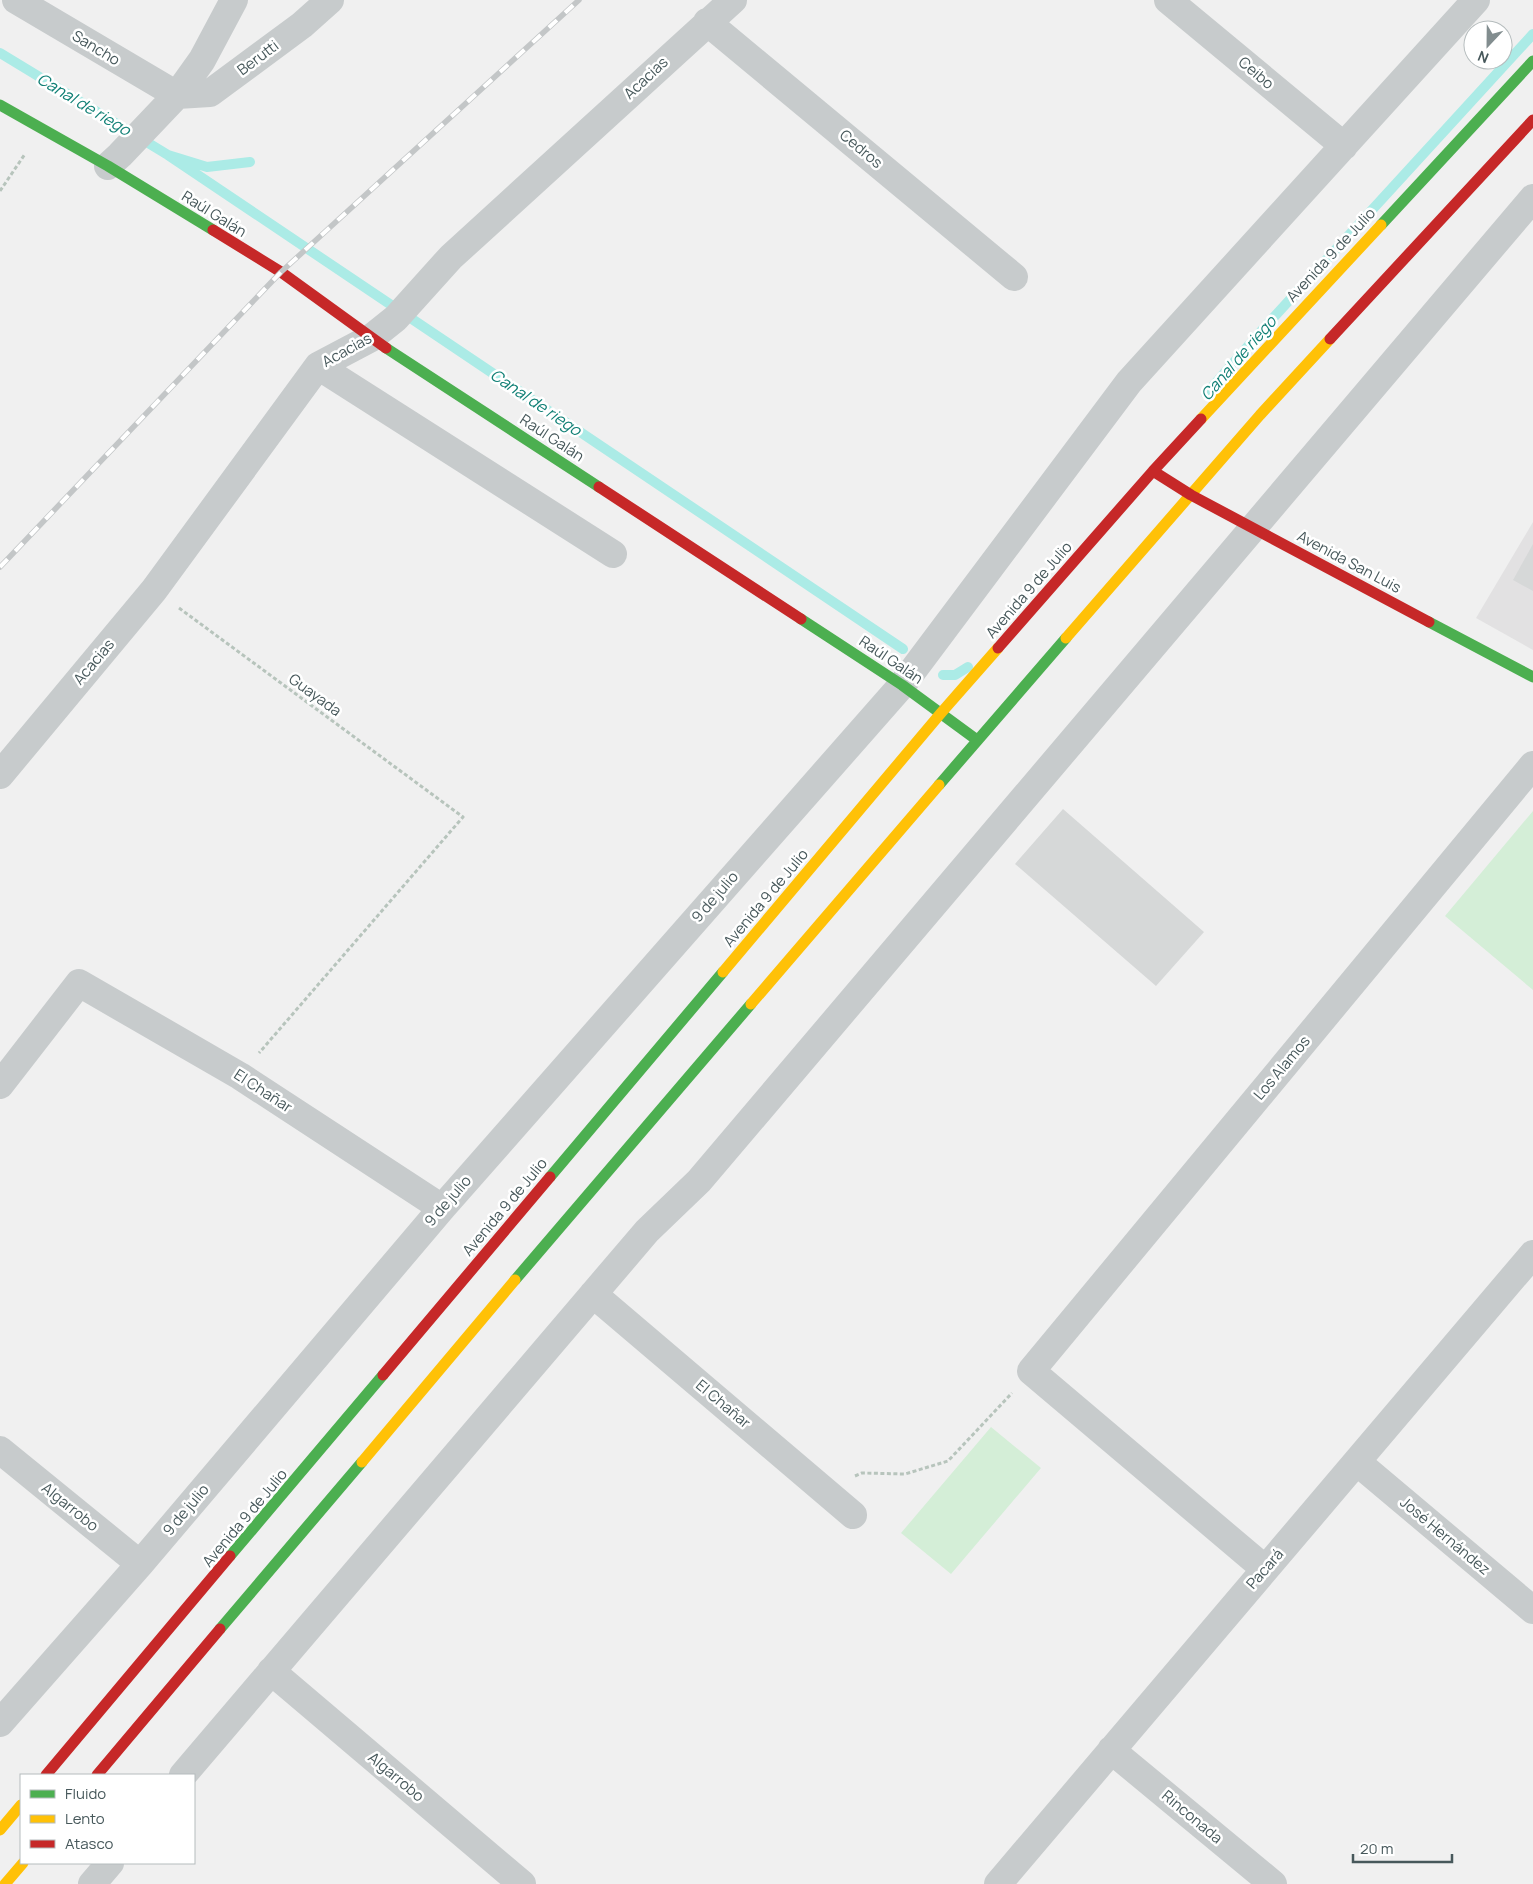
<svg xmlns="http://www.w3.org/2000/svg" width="1533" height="1884" font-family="Manrope,sans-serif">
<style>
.education{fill:#e2e1e2}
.green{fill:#d4eed7}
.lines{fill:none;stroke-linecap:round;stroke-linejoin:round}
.stream{stroke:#abebe6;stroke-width:10}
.building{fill:#d6d8d8}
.path{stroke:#b7c4bc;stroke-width:3;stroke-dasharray:4 2.5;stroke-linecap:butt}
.street{stroke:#c7cbcc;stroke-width:28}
.fast{stroke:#4caf50;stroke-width:11}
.slow{stroke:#ffc107;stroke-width:11}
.jam{stroke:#c62828;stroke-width:11}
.rail-casing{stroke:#c3c6c7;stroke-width:5.5}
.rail{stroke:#fff;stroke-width:4;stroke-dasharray:11;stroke-linecap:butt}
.labels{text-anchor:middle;stroke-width:5;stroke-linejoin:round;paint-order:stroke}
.street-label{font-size:15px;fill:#47585b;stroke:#fff}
.water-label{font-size:16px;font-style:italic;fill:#118076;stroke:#fff}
</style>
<rect width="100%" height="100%" fill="#f0f0f0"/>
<path class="education" d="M1533,522V650L1476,618Z"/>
<path class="green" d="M1533,811V990L1445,916Z
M991,1427L1041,1468L951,1574L901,1533Z"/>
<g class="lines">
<path class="stream" d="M0,53L168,155L207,167L250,162
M168,155L903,649
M1206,394L1263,329L1533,34
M943,675H955L968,667"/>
</g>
<path class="building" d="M1533,544V591L1513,580Z
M1063,809L1204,932L1156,986L1015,864Z"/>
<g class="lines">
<path class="path" d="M0,191L25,154
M179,608L463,817L259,1053
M855,1476L862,1473L905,1474L948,1461L1012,1393"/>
<path class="street" d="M16,0L177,95
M1168,0L1344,146
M707,22L1014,277
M177,95L210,93L302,25L330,0
M108,166L120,155L177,95L202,60L234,0
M318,366L613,554
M0,775L154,590L318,366L371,338L396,318L451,257L733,0
M0,1085L79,983L240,1076L442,1208
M593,1294L853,1515
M0,1450L140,1564
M1357,1462L1533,1610
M1265,1569L1031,1371L1533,765
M271,1671L522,1884
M0,1723L140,1564L442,1208L902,685L1129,382L1476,0
M1111,1750L1273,1884
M183,1775L647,1231L699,1181L1533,198
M92,1884L110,1863
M998,1884L1533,1254"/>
<path class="fast" d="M0,105L108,166L213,230
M1381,225L1533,61
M386,348L599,487
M801,619L902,685L977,740
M1429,622L1533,677
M939,785L1066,638
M550,1177L723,972
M515,1280L751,1004
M230,1556L383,1375
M220,1629L362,1462"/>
<path class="slow" d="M1201,419L1381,225
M1066,638L1260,415L1330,339
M723,972L941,713L998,648
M751,1004L939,785
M362,1462L515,1280
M0,1830L21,1805
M5,1884L23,1863"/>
<path class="jam" d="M213,230L281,272L386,348
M1330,339L1533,120
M1153,471L1191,495L1429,622
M599,487L801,619
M998,648L1153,471L1201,419
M383,1375L550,1177
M46,1775L230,1556
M97,1775L220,1629"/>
<defs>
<path id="rail" d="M0,567L281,272L579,0"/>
</defs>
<use href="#rail" class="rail-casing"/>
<use href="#rail" class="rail"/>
</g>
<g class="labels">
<g class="street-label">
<text transform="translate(96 48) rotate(31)" y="5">Sancho</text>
<text transform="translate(258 58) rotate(-37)" y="5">Berutti</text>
<text transform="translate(1256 73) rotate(40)" y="5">Ceibo</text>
<text transform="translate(646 78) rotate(-43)" y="5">Acacias</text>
<text transform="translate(861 149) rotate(40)" y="5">Cedros</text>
<text transform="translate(214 214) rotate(32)" y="5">Raúl Galán</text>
<text transform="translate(1331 255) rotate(-47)" y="5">Avenida 9 de Julio</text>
<text transform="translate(347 350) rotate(-29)" y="5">Acacias</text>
<text transform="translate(552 438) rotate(33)" y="5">Raúl Galán</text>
<text transform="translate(1349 562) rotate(28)" y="5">Avenida San Luis</text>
<text transform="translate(1029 590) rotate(-49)" y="5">Avenida 9 de Julio</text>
<text transform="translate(891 660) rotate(34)" y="5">Raúl Galán</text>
<text transform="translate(94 662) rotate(-50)" y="5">Acacias</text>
<text transform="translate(315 695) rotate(36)" y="5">Guayada</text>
<text transform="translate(715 897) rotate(-49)" y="5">9 de julio</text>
<text transform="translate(766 898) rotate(-50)" y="5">Avenida 9 de Julio</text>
<text transform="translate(1282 1068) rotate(-50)" y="5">Los Alamos</text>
<text transform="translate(263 1091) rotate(33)" y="5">El Chañar</text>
<text transform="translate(448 1201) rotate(-49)" y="5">9 de julio</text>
<text transform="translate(505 1207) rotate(-50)" y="5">Avenida 9 de Julio</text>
<text transform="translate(723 1404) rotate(40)" y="5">El Chañar</text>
<text transform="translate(70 1507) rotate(39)" y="5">Algarrobo</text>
<text transform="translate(186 1510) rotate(-50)" y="5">9 de julio</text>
<text transform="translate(245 1518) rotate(-50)" y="5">Avenida 9 de Julio</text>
<text transform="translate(1445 1536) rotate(40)" y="5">José Hernández</text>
<text transform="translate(1265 1569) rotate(-49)" y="5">Pacará</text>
<text transform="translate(396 1777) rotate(40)" y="5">Algarrobo</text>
<text transform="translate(1192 1817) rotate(40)" y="5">Rinconada</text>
</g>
<g class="water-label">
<text transform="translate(84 104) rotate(31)" y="6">Canal de riego</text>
<text transform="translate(1238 358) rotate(-49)" y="6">Canal de riego</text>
<text transform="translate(536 402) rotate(34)" y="6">Canal de riego</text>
</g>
</g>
<rect x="20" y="1774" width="175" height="90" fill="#ffffff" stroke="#b5bcbd"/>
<rect x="30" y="1790" width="25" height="8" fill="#4caf50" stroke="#b5bcbd"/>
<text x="65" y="1799" font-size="15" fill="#47585b">Fluido</text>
<rect x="30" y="1815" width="25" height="8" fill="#ffc107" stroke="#b5bcbd"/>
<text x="65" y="1824" font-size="15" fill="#47585b">Lento</text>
<rect x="30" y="1840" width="25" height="8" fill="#c62828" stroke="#b5bcbd"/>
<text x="65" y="1849" font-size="15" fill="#47585b">Atasco</text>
<g transform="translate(1488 45) rotate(202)"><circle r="24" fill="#ffffff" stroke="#b5bcbd"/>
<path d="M0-4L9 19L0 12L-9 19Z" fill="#828d8f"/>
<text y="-8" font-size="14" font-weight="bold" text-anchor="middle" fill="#47585b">N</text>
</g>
<path d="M1353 1854v8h99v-8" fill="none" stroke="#47585b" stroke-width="2.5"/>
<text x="1360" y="1854" font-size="15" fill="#47585b" stroke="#ffffff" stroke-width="4" paint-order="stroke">20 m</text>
</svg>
